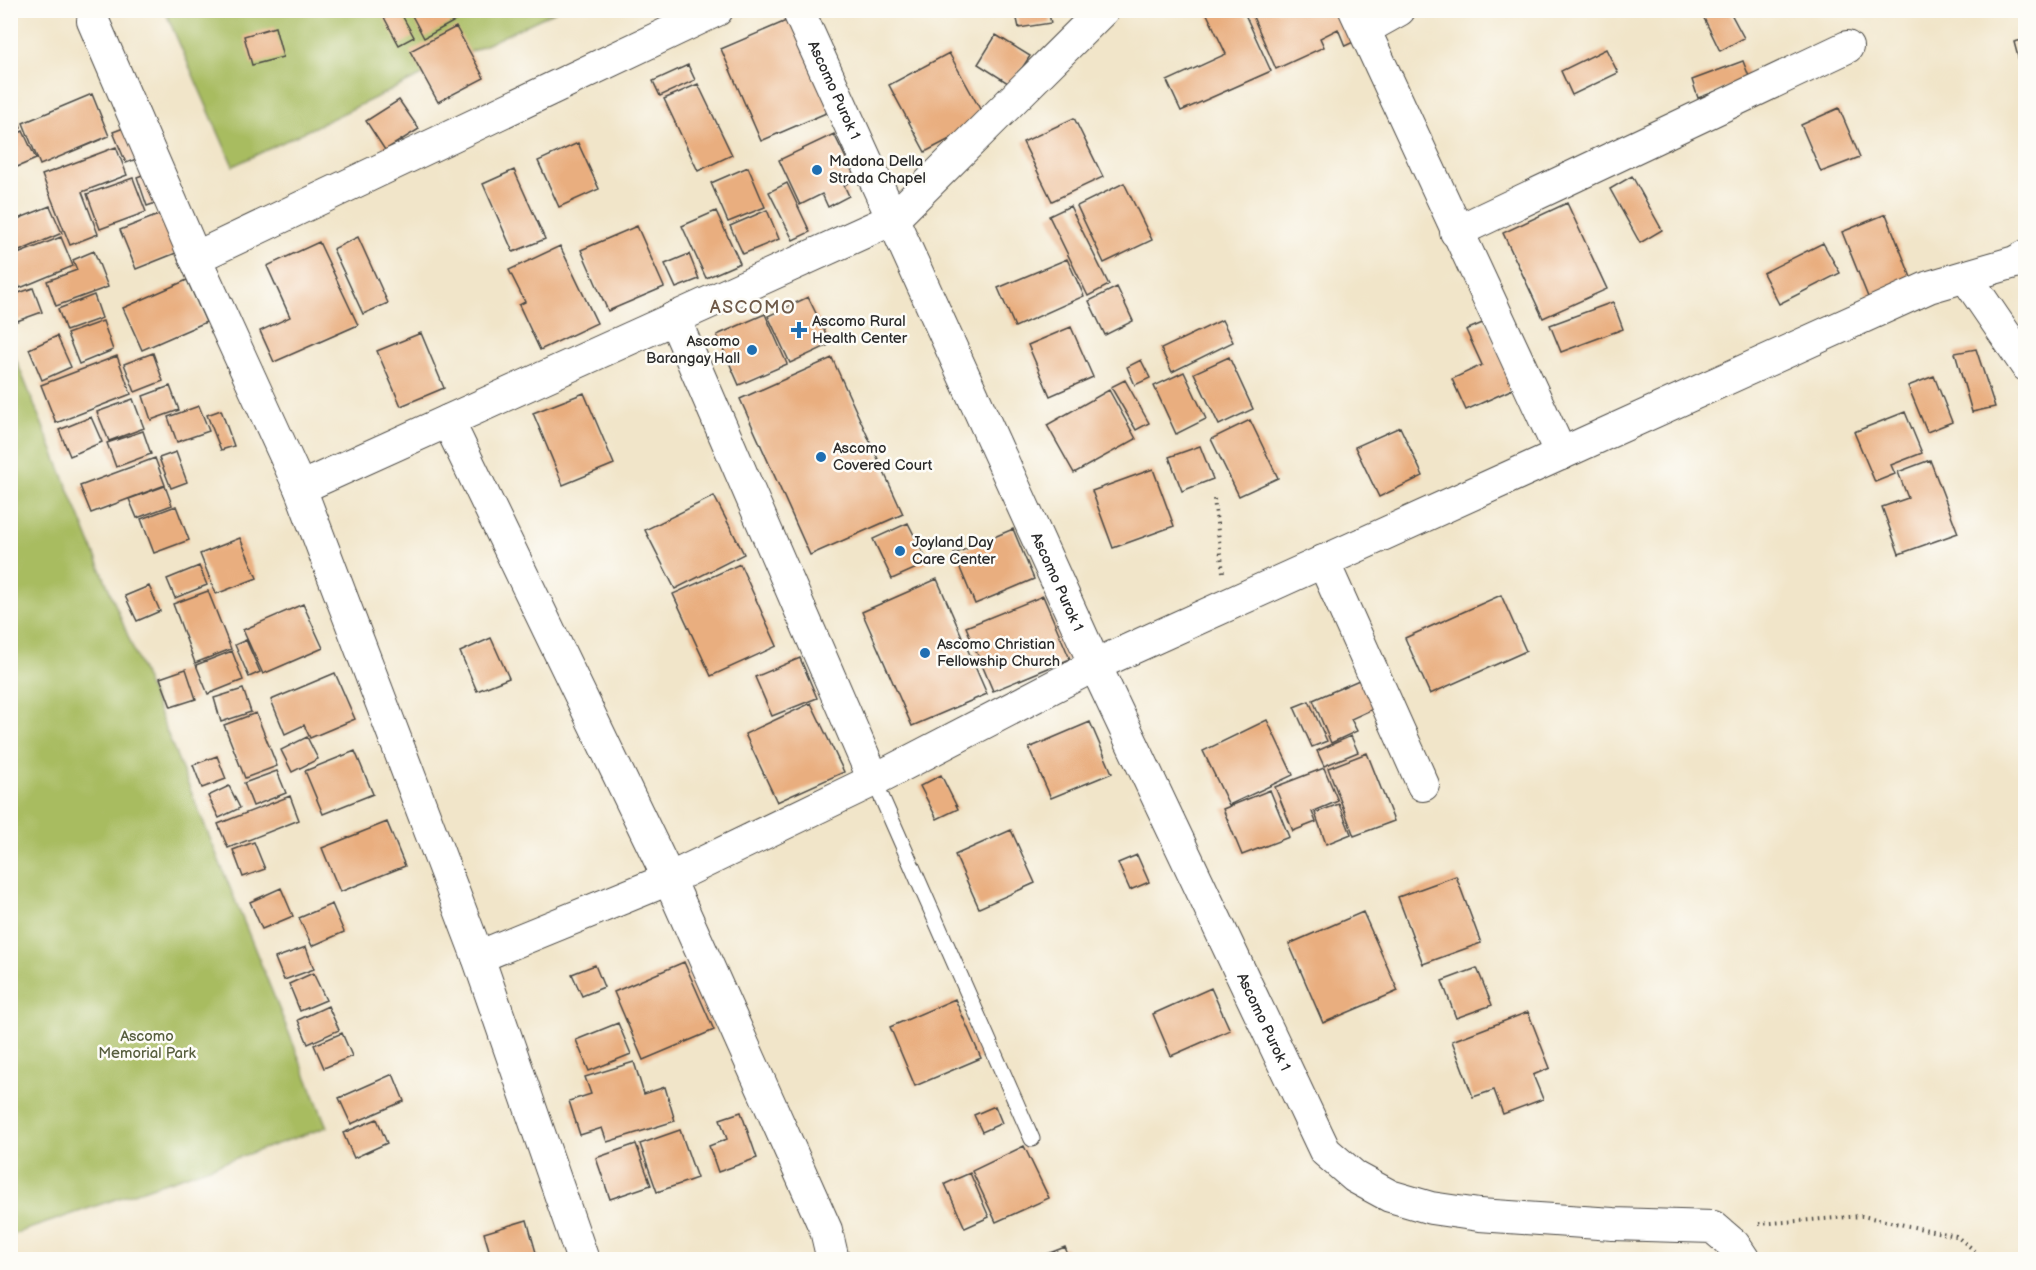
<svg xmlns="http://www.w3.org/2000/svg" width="2036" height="1270" font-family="'Balsamiq Sans',sans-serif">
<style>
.green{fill:#a8bc61;stroke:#6a7446;stroke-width:1.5}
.building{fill:#e9ae7f}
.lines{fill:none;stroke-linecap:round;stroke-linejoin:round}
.lane-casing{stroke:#494743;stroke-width:17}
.street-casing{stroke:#494743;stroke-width:34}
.path{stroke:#494743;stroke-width:4;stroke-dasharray:1.5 4.5;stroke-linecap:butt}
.lane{stroke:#fff;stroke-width:15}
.street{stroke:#fff;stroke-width:32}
.poi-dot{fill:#1f6fb2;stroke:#fdfcf7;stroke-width:2}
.labels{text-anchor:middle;stroke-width:5;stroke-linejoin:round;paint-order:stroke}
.street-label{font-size:15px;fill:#2b2b2b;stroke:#fdfcf7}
.poi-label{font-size:15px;fill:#2b2b2b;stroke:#fdfcf7;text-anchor:start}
.park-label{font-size:15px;fill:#575e3e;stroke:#fdfcf7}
.quarter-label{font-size:18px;letter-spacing:1.5px;fill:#6e5948;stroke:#fdfcf7}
</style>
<rect width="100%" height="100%" fill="#fdfcf7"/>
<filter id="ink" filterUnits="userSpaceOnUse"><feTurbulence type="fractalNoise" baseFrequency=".0167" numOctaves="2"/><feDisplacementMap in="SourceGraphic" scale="12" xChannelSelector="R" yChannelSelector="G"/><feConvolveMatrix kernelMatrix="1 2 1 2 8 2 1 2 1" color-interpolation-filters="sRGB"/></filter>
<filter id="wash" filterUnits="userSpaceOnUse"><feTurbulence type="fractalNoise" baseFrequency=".008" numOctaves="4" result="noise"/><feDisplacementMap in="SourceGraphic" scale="24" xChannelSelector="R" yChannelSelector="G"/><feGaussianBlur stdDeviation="1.35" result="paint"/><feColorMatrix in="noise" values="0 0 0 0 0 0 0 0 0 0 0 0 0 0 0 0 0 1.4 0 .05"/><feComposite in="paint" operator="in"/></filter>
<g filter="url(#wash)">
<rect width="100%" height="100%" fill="#f1e5c9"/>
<path class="green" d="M165,11H556L233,166Z
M10,345L327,1127L11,1235H10Z"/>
<g id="blocks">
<path class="building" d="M380,10H399L414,37L399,45Z
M409,10H461L464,16L424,38Z
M1015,10H1048L1051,23L1019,28Z
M1208,10H1243L1271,71L1181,111L1167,81L1226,54L1206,12Z
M1250,10H1349L1362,38L1345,46L1338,29L1320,38L1324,47L1276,69Z
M1700,10H1729L1744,38L1720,51Z
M793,18L833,110L761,141L721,49Z
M275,27L283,57L252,65L244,36Z
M456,27L484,78L438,102L410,51Z
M996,35L1030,56L1011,85L978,64Z
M2026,39V83H2025L2014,42Z
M1606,49L1618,73L1572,95L1561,71Z
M949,53L986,120L925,152L889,85Z
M1743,61L1750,79L1698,98L1692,80Z
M688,65L695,80L660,96L653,81Z
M698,84L732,155L698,171L664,99Z
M92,94L109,136L40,165L23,123Z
M399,100L419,129L385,150L366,121Z
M10,102L21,128L10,132Z
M1839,108L1860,157L1821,172L1801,125Z
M1074,118L1103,177L1052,201L1023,142Z
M137,123L149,154L126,163L113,132Z
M23,131L36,159L10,170V137Z
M834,134L856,179L844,185L849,196L828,207L822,194L800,205L779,160Z
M578,143L599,189L559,207L538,161Z
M116,147L127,175L82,192L98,234L70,245L42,175Z
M748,167L765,207L728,222L711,183Z
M156,170L167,199L147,206L137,177Z
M514,170L545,239L513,252L483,184Z
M1632,176L1662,230L1640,243L1610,189Z
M133,178L146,212L100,229L87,194Z
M787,183L810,232L793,240L769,192Z
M1124,183L1152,240L1104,263L1077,206Z
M1567,203L1607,289L1543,318L1503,233Z
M50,206L62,233L10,255V222Z
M1070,206L1109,285L1088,296L1049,216Z
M767,210L779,239L743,254L730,226Z
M716,211L740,263L706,278L682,226Z
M166,212L181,251L136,269L120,230Z
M1886,214L1914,285L1870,302L1842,232Z
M637,226L664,287L608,311L581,250Z
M61,237L73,266L20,288L10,265V257Z
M358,237L388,303L363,314L333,249Z
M319,242L358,325L274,362L260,331L290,317L267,266Z
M1823,243L1840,273L1779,304L1763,273Z
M560,246L597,323L540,350L519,305L525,302L509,270Z
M94,251L108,287L56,306L47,281L77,270L73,260Z
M689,254L699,279L676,288L665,264Z
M1067,259L1084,296L1015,327L998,288Z
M187,280L206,322L142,350L123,308Z
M1117,287L1133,321L1105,335L1089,301Z
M33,288L42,312L17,321L10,303V296Z
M94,295L102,318L66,331L58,309Z
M808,297L831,344L790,363L768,316Z
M1613,302L1623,329L1561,352L1550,325Z
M765,314L787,364L739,385L717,335Z
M1222,320L1233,342L1172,372L1161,349Z
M103,321L113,350L79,364L67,334Z
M1485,322L1515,388L1466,410L1452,379L1482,365L1466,330Z
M1071,327L1093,377L1050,396L1028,345Z
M421,333L444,388L401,406L377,351Z
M57,336L71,367L42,380L29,349Z
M1976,349L1995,407L1972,412L1955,353Z
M153,353L163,381L135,392L124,364Z
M117,356L131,394L56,423L41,385Z
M1229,357L1253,409L1219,425L1194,373Z
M832,358L903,514L810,555L740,399Z
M1141,360L1150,378L1135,385L1127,367Z
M1184,372L1206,419L1176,434L1154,386Z
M1934,376L1952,422L1927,432L1908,386Z
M1125,380L1149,423L1136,430L1111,387Z
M170,386L179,410L151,420L143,396Z
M1109,390L1136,439L1074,473L1047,425Z
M584,393L614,464L563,485L533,413Z
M133,399L144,428L109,441L97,412Z
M199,406L209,431L177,442L168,417Z
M221,410L234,446L221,450L207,415Z
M1905,412L1922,453L1891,465L1895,474L1875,482L1854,432Z
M91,417L102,442L70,456L59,430Z
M1250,420L1278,478L1239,496L1211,439Z
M1400,427L1423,476L1379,497L1355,447Z
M143,431L151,454L116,467L107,443Z
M1200,446L1213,479L1182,491L1169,457Z
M176,452L187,482L171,488L159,458Z
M155,458L165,485L91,513L80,486Z
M1930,460L1958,533L1899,554L1882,507L1908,498L1898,472Z
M1153,469L1174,526L1113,548L1092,491Z
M165,486L172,505L137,518L129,499Z
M714,496L744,554L675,589L645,530Z
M176,506L189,540L154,553L141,519Z
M908,523L928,563L892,579L873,539Z
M1013,529L1034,579L975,604L954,554Z
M240,538L257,578L216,594L200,554Z
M740,564L777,646L711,676L673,594Z
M199,566L207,585L175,598L167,579Z
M937,579L987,694L912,726L862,612Z
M149,586L160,611L137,621L125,596Z
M208,591L231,649L195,663L173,604Z
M1501,595L1526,651L1430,694L1405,638Z
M1043,596L1070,659L993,691L966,627Z
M303,604L323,648L263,674L243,630Z
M491,638L509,678L477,691L460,652Z
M246,640L260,672L249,677L235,645Z
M232,651L243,680L208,694L196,665Z
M800,658L817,698L772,716L755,677Z
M186,669L196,699L171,707L160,678Z
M335,673L355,719L310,738L304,725L285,734L271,700Z
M1373,674L1386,703L1351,719L1357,731L1331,743L1313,700Z
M243,689L251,712L221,722L214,698Z
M1309,701L1327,741L1312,747L1294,707Z
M811,703L844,772L777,802L745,734Z
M256,713L277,766L245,778L224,725Z
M1267,720L1293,775L1229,805L1203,751Z
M1090,722L1112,773L1051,798L1029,748Z
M1351,736L1358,752L1324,766L1317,751Z
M307,737L318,759L292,772L281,750Z
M355,751L373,794L323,814L305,771Z
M1367,753L1394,821L1354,836L1328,768Z
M217,756L226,779L202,788L193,765Z
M1324,768L1338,801L1312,812L1316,822L1293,831L1275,787Z
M277,771L286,793L253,806L244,783Z
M941,775L958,809L937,819L920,786Z
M229,786L240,808L219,818L208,796Z
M1270,790L1289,837L1242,855L1223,809Z
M290,796L299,820L228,848L218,824Z
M1339,804L1351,834L1326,844L1315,813Z
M387,822L405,866L340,892L322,848Z
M1011,830L1035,883L979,908L955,855Z
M254,842L265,869L243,877L233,850Z
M1137,855L1149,882L1130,890L1118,863Z
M1456,876L1481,943L1423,964L1398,897Z
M281,888L293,916L262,929L250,902Z
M332,904L344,932L312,946L299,918Z
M1363,912L1398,991L1323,1023L1289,944Z
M306,947L314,969L284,980L275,958Z
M684,962L714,1030L643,1060L614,992Z
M595,965L604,987L582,996L572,974Z
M1477,968L1492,1005L1456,1018L1442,981Z
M313,973L326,1000L300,1011L289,984Z
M1211,988L1230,1030L1171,1056L1153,1014Z
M955,999L981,1058L915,1086L890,1027Z
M328,1006L339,1030L308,1044L298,1020Z
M1528,1012L1550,1068L1533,1075L1543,1099L1503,1114L1494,1090L1473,1097L1452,1041Z
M618,1023L631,1054L589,1071L576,1040Z
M342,1033L352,1056L324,1068L314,1045Z
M634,1062L644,1094L665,1087L675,1121L607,1142L602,1128L580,1135L569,1101L591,1094L585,1077Z
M393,1074L404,1101L351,1124L339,1098Z
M995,1106L1002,1123L982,1132L974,1115Z
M741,1112L757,1158L718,1172L709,1146L727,1139L720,1119Z
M377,1119L387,1143L354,1158L343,1133Z
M680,1130L697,1178L657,1192L640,1144Z
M636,1144L651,1185L610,1199L596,1158Z
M1024,1146L1049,1198L996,1222L972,1171Z
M970,1173L989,1217L965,1228L945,1184Z
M527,1220L538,1260H492L484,1233Z
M1065,1247L1070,1260H1034V1259Z"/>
</g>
</g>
<g filter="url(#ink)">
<use href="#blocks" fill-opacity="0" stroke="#494743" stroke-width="1.5"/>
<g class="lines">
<defs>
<path id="lane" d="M874,780L1032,1139"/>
<g id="street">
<path id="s1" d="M798,10L1095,665L1325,1151L1355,1177L1390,1196L1431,1208L1479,1215L1613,1224L1713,1227L1734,1245L1744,1260"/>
<path d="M1355,10L1561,454"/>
<path d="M93,21L201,271L300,488L478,957L583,1260"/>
<path d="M1365,29L1399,10"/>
<path d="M1456,232L1847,47"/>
<path d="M195,258L717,10"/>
<path d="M1966,277L2026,365"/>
<path d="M674,318L874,780"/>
<path d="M448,421L669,879L826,1230L833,1260"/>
<path d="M300,488L893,219L1103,10"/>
<path d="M1323,561L1423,785"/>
<path d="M478,957L669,879L874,780L1095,665L1929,287L2015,262L2026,256"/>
</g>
</defs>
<use href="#lane" class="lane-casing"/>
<use href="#street" class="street-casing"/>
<path class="path" d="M1214,499L1223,572
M1759,1224L1862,1216L1956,1236L1987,1260"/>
<use href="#lane" class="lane"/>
<use href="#street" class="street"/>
</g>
</g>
<g class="poi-dot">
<circle cx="817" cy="170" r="6"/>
<path d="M796 321h6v6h6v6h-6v6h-6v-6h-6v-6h6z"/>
<circle cx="752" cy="350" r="6"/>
<circle cx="821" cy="457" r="6"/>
<circle cx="900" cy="551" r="6"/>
<circle cx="925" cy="653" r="6"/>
</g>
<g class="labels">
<g class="street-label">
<text dy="5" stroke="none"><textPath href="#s1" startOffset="88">Ascomo Purok 1</textPath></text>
<text dy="5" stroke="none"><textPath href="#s1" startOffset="628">Ascomo Purok 1</textPath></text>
<text dy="5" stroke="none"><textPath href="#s1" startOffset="1114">Ascomo Purok 1</textPath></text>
</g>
<g class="poi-label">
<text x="829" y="166">Madona Della<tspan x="829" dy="17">Strada Chapel</tspan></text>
<text x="812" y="326">Ascomo Rural<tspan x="812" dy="17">Health Center</tspan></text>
<text x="740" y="346" text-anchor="end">Ascomo<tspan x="740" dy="17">Barangay Hall</tspan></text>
<text x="833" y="453">Ascomo<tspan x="833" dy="17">Covered Court</tspan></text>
<text x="912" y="547">Joyland Day<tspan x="912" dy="17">Care Center</tspan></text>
<text x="937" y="649">Ascomo Christian<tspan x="937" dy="17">Fellowship Church</tspan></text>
</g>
<g class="park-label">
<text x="147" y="1041">Ascomo<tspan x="147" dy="17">Memorial Park</tspan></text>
</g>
<g class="quarter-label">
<text x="753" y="313">ASCOMO</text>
</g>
</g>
<rect width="2036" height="1270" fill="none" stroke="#fdfcf7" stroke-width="36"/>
</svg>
